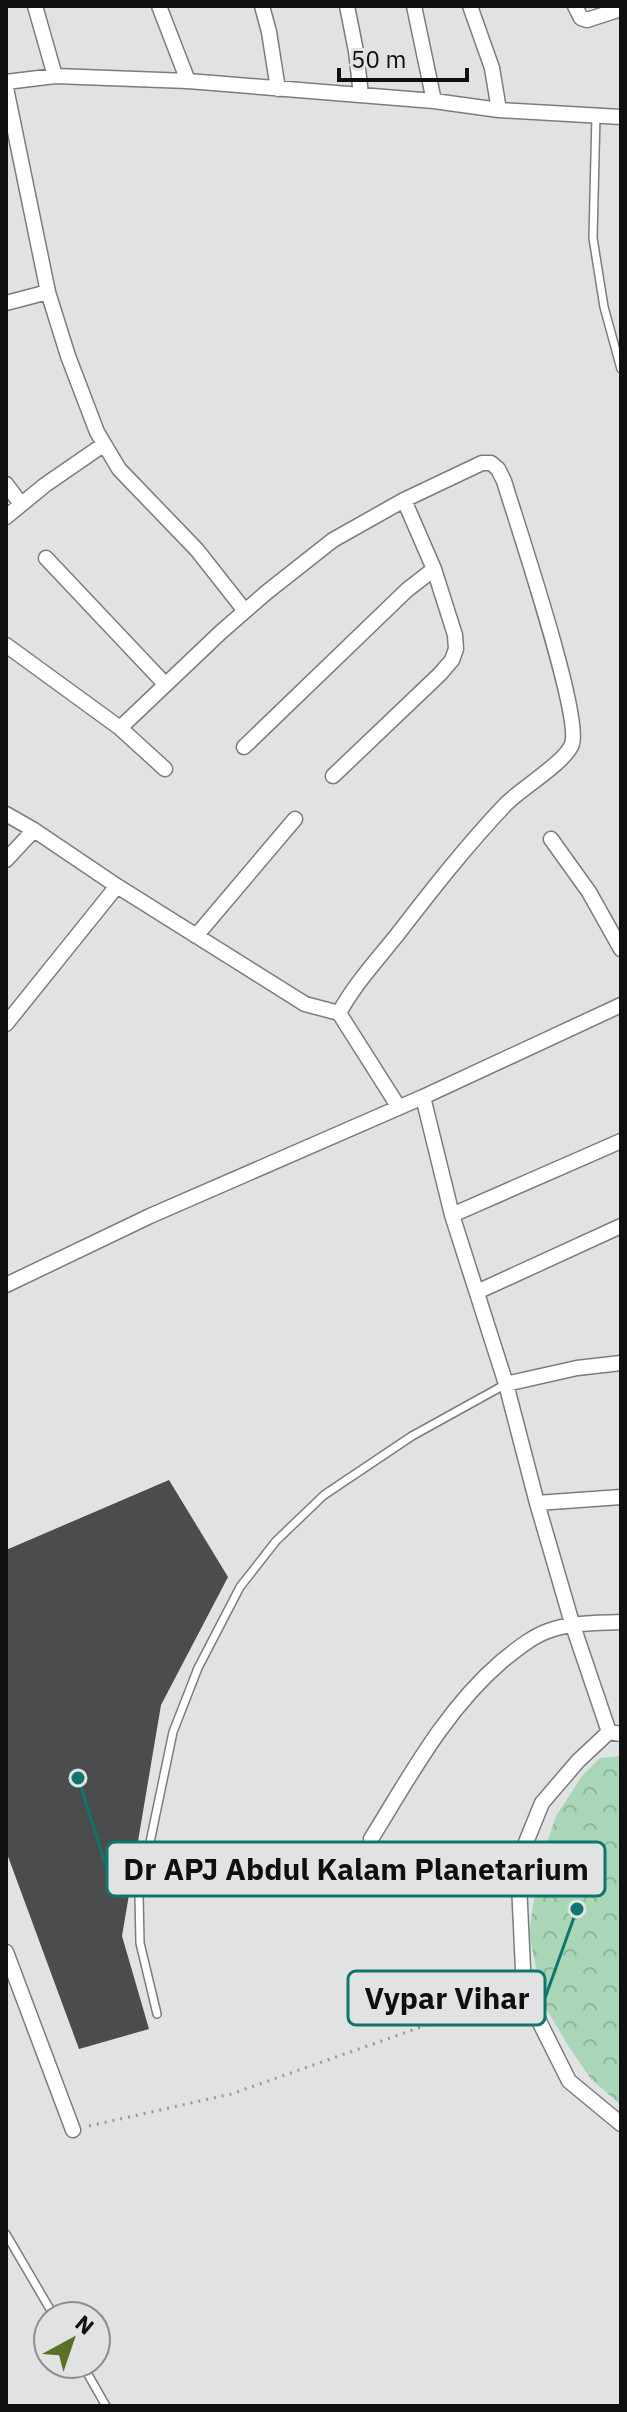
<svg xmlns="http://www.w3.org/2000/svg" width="627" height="2412" font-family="'IBM Plex Sans',sans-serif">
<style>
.park{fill:url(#park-crowns)}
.building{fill:#4b4c4e}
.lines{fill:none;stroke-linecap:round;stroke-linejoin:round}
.lane-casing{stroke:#7a7c7e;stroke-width:10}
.street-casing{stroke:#7a7c7e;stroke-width:17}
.path{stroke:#96989a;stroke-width:3;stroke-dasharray:2 6;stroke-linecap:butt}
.lane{stroke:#fff;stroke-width:7}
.street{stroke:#fff;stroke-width:14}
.leader{fill:none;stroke:#0f766e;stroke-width:3}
.callout-dot{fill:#0f766e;stroke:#e0e2e4;stroke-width:3}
.callout{fill:#e0e2e4;stroke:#0f766e;stroke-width:3}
.callout-label{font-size:30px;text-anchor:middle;font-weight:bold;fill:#0e0f10}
</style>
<defs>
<pattern id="park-crowns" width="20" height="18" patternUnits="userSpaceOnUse" patternTransform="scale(2)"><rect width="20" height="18" fill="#a8d6b6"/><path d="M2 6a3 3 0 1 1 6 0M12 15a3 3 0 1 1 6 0" fill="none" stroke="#8fb69b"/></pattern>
</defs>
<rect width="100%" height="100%" fill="#e0e2e4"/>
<path class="park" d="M621,1756V2105L591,2079L569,2047L544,2005L529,1934L536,1885L544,1851L556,1816L582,1776L600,1758Z"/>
<path class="building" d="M169,1480L228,1577L161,1705L122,1936L149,2029L79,2049L6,1851V1550Z"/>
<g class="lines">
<defs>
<path id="lane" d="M596,115L593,238L604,307L621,369
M157,2014L140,1943L139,1895L173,1732L198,1668L240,1587L276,1541L324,1495L412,1436L506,1384
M6,2234L54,2316
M82,2364L106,2406"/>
<path id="street" d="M35,6L55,76
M159,6L188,81
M262,6L269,32L278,89
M347,6L356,51L361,95
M414,6L434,101
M470,6L492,68L499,110
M575,6L581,18L587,20L621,9
M6,82L55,76L188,81L434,101L499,110L621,117
M6,88L48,292L68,356L97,432L119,469L197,550L245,611
M6,303L48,292
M6,484L21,504
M6,517L45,485L103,445
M46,558L165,684
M6,645L120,728L165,769
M120,728L221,632L267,592L333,540L404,500L482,463H491L498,469L504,481C516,521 582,716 572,744C566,762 520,789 505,805C466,846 431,891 397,935C377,960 354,985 339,1013L398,1106
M244,747L407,590L434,569
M333,776L440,674L452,660L456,649L455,635L434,569L404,500
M6,814L34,830L117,886L305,1004L339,1013
M551,839L589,892L621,949
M6,860L34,830
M196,936L295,819
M621,1005L423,1097L452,1215L506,1384L537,1503L572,1623L609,1732L621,1734
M6,1024L117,886
M452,1215L621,1141
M6,1285L150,1216L423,1097
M477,1292L621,1226
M506,1384L577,1368L621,1363
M537,1503L621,1497
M609,1732L578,1761L542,1803L518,1862L524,1991L569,2081L621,2124
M371,1839C410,1776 445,1710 502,1661C516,1650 531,1637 548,1631C572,1622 596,1623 621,1622
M6,1952L73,2130"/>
</defs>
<use href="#lane" class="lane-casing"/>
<use href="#street" class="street-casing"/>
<path class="path" d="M89,2126L231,2094L509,1996"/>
<use href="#lane" class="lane"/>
<use href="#street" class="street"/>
</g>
<path class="leader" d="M78 1778L107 1869M577 1909L545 1998"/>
<g class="callout-dot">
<circle cx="78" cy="1778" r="8"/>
<circle cx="577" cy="1909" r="8"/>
</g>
<g class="callout">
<rect x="107" y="1842" width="498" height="54" rx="8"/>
<rect x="348" y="1971" width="197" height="54" rx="8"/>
</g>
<g class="callout-label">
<text x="356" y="1880">Dr APJ Abdul Kalam Planetarium</text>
<text x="447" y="2009">Vypar Vihar</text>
</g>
<rect width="627" height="2412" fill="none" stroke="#0e0f10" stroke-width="16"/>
<g transform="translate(72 2340) rotate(40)"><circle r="38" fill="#e0e2e4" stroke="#8c8e8f" stroke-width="2"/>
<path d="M0-6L14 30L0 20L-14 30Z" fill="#5a7122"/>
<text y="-12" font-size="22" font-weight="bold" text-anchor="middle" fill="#0e0f10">N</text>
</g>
<path d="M339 68v12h128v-12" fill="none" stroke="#0e0f10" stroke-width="4"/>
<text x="351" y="68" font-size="24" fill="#0e0f10" stroke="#e0e2e4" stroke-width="6" paint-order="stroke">50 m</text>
</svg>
